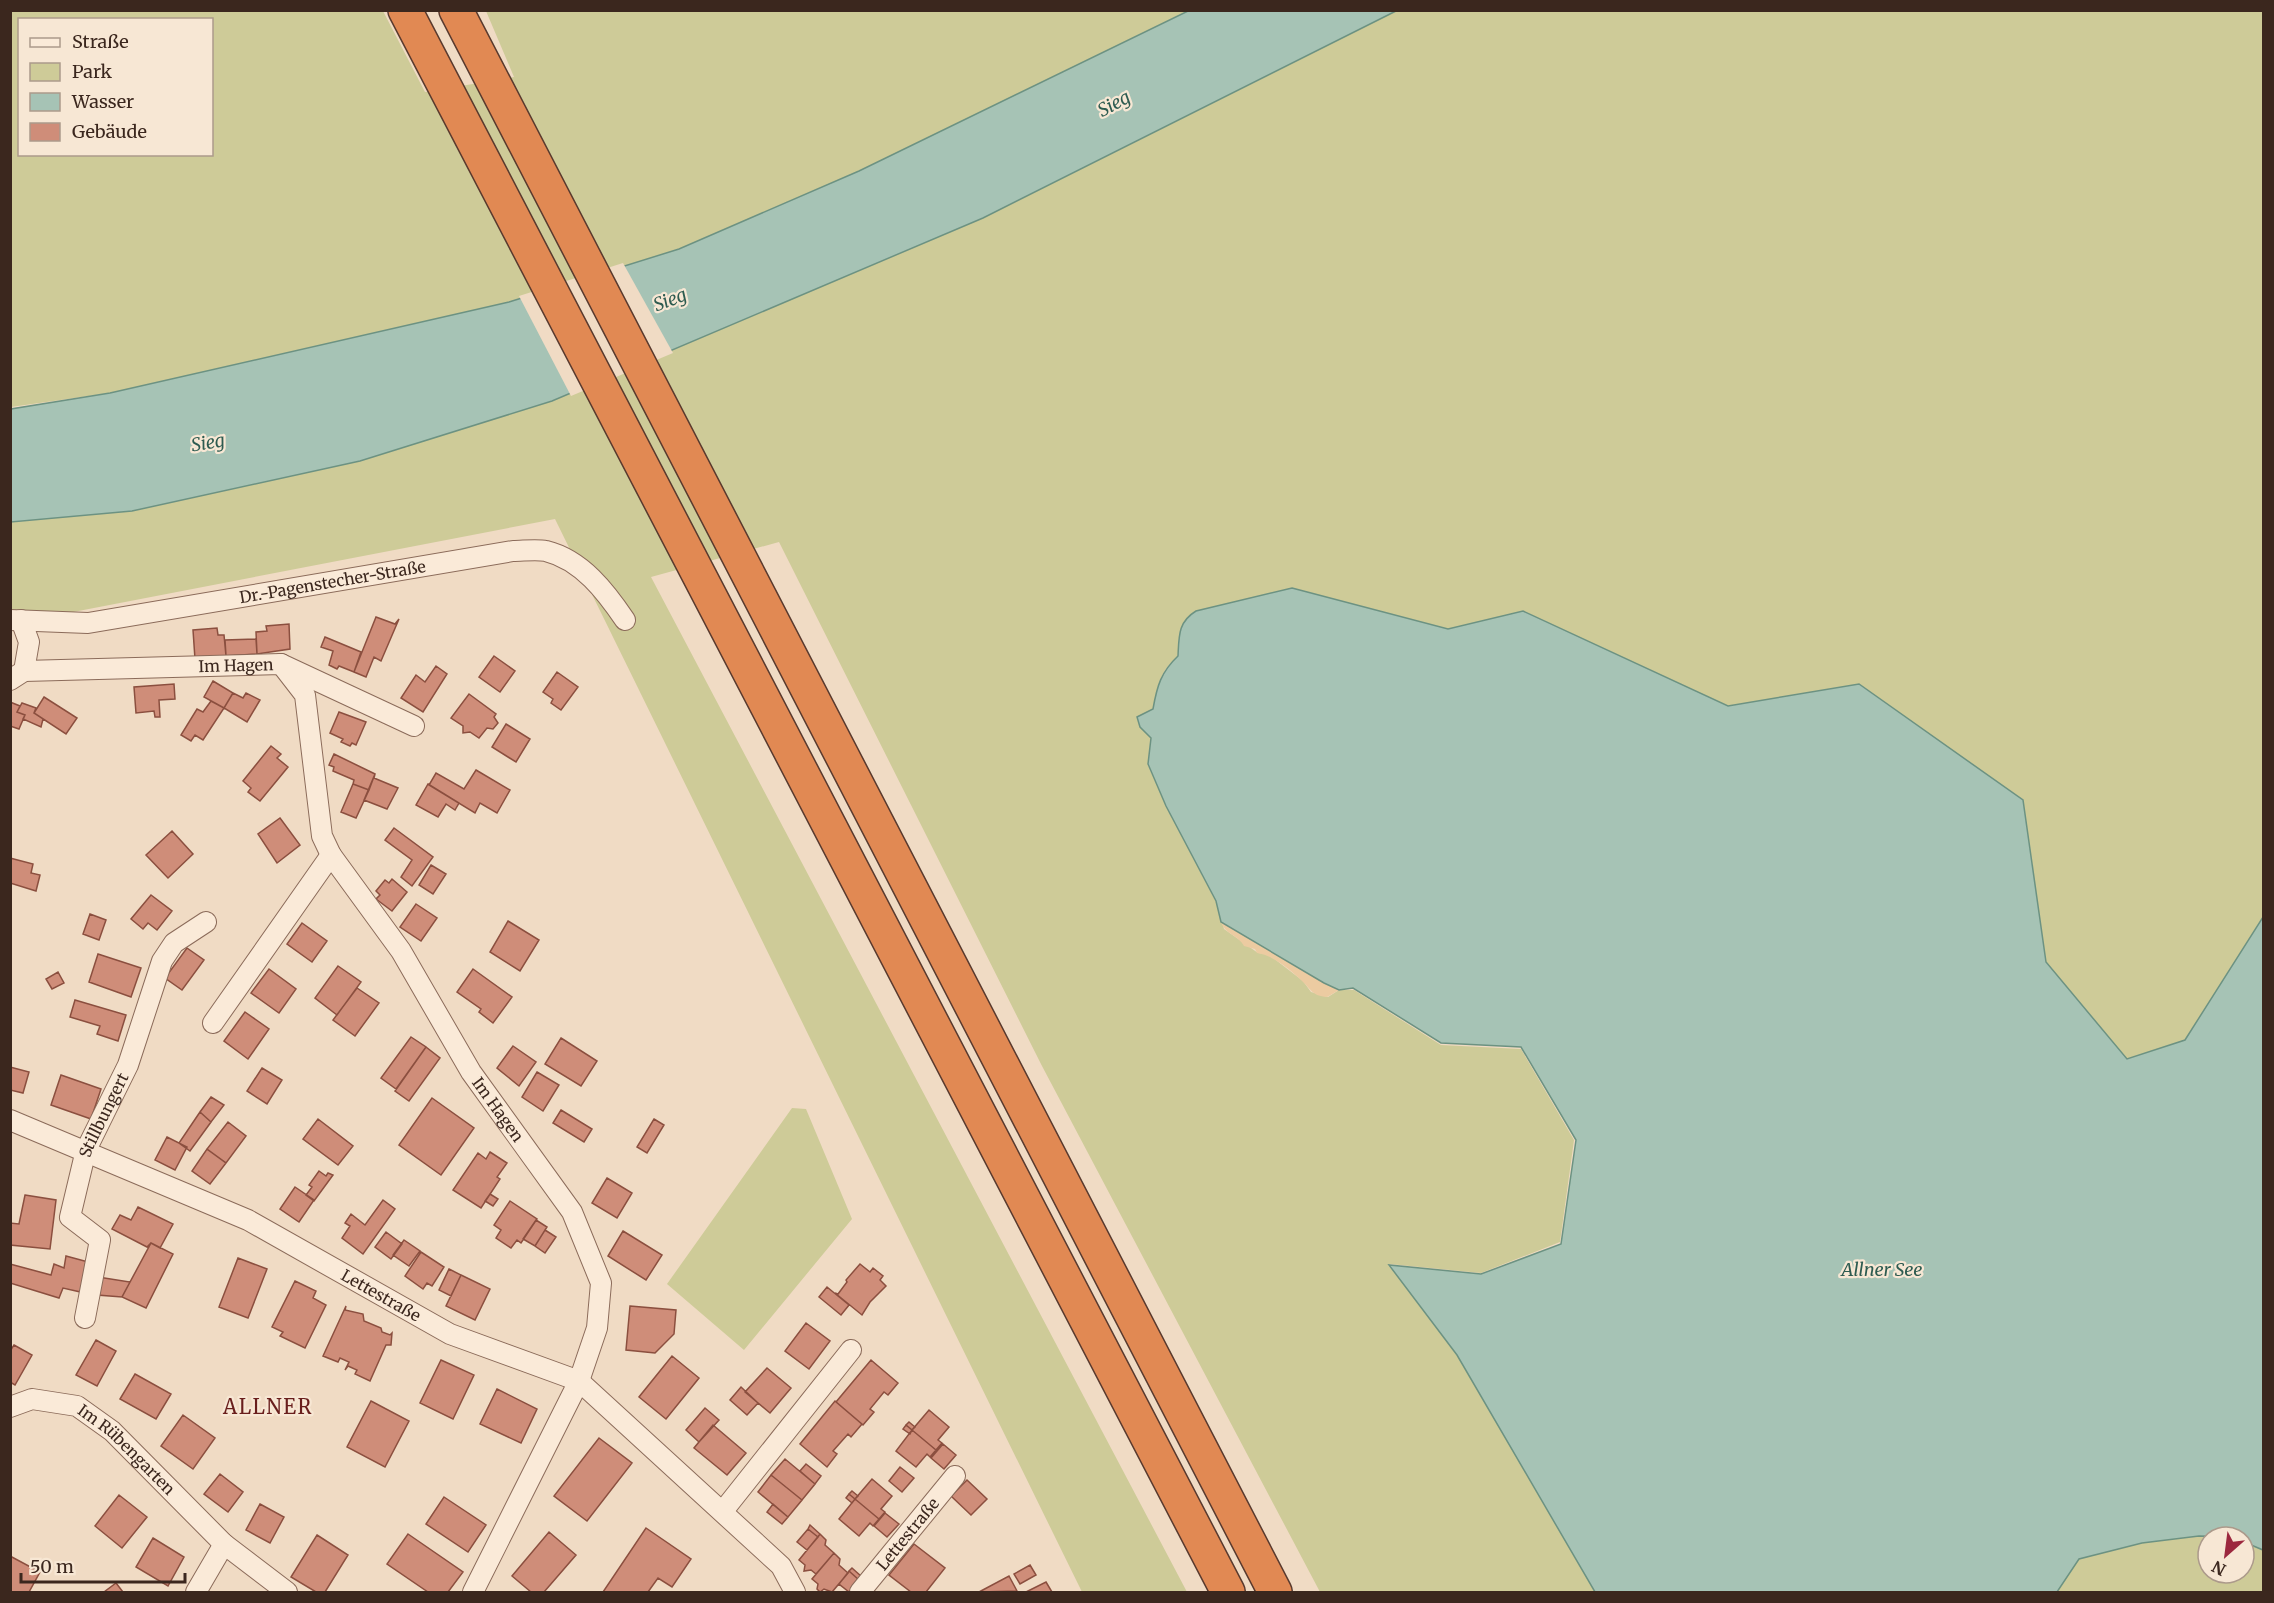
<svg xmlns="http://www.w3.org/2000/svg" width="2274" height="1603" font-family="Merriweather,serif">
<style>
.green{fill:#cecb98;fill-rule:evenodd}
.sand{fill:#eccba1}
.water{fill:#a6c3b5;stroke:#6c9282;stroke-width:1.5}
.pier{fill:#f0dbc4}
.building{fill:#cf8d79;stroke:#8b4f3f;stroke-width:1.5}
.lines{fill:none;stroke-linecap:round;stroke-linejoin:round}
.minor-casing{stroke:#8b6b5a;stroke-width:22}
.motorway-casing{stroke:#593a2e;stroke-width:36}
.minor{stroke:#faead8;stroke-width:20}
.motorway{stroke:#e18953;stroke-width:33}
.labels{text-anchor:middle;stroke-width:4.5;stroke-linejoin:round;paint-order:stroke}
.street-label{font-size:16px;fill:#3b271e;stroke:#f7e7d4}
.water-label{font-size:18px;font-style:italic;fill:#2d5b50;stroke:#f7e7d4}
.quarter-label{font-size:20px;letter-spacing:1.5px;fill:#691e1c;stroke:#f7e7d4}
</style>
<rect width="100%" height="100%" fill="#f0dbc4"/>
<path class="green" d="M10,11H383L425,92L514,77L486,11H1188L859,171L679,249L509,302L110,393L11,407ZM20,20H212V154H20Z
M1396,11H2263V917L2185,1040L2127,1059L2046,962L2023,800L1859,684L1728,706L1523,611L1448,629L1292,588L1179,637L1178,656C1158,674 1160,682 1154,707C1152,714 1144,721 1140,727L1151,737L1148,765L1166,806L1216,902L1224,929L1258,953L1268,954L1303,981L1311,992L1328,997L1339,990H1354L1441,1045L1521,1049L1574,1140L1560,1242L1481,1273L1389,1264L1457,1355L1595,1592H1320L1042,1066L779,542L651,577L1187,1592H1082L555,519L11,624V522L132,511L360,461L552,401L983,218Z
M792,1108L806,1109L852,1219L744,1350L667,1284Z
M2199,1536L2208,1537V1573H2244V1542L2263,1550V1592H2057L2079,1559L2142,1543Z"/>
<path class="sand" d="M1221,922L1324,983L1339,990L1327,997C1312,996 1311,989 1301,980C1290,969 1272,955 1257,953L1255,949L1244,946C1238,935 1225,934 1221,922Z"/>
<path class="water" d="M1188,11H1396L983,218L552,401L360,461L132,511L11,522V409L110,393L509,302L679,249L859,171Z
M1292,588L1448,629L1523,611L1728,706L1859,684L2023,800L2046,962L2127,1059L2185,1040L2263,917V1550L2244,1542V1537L2199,1536L2142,1543L2079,1559L2057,1592H1595L1457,1355L1389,1265L1481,1274L1561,1244L1576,1140L1521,1047L1441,1043L1353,988L1339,990L1324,983L1221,922L1216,901L1166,806L1148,764L1151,738L1140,727L1137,717L1153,709C1157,686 1161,672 1178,656C1179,636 1178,622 1196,611Z"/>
<path class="pier" d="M623,263L673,353L571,396L519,296Z"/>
<path class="building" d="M376,617L395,624L399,619L381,661L374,657L366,677L354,672Z
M289,624L290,649L257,654L256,632L267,631L266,626Z
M217,628L218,635H224L226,656L195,659L193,630Z
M325,637L361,652L354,672L339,666L337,669L329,665L333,651L321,647Z
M256,639L257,654L226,656L225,640Z
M494,656L515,671L500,692L479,677Z
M436,666L447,674L423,712L401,698L416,675L425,682Z
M557,672L578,687L561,710L551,703L553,699L543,692Z
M213,681L233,693L224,708L204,697Z
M174,684L175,699L159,700L160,717H155L154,711L136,713L134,687Z
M233,693L243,698L246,693L260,700L247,722L224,708Z
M469,694L496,714L494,717L498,723L493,729L487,728L479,738L470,732L463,733V726L451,718Z
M44,697L77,718L66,734L34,713Z
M211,701L224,708L203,740L195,735L191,741L181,735L197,709L203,712Z
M10,702L20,706L17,712L25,715L19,729L10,726Z
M22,703L36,708L34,713L43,719L41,727L23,719L25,715L17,712Z
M339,712L366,722L356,745L352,743L350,746L341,742L343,739L330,733Z
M506,724L530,739L516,762L492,747Z
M271,746L281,754L277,758L288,767L260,801L248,792L251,788L243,781Z
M334,754L375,774L369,790L353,784L354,780L333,771L334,767L329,765Z
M476,770L510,790L497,813L480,803L475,813L429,785L436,773L464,789Z
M375,774L374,778L398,788L387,809L364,800Z
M353,784L369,790L356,818L341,812Z
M428,784L459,803L455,810L446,804L438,817L416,805Z
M280,818L300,845L277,863L258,834Z
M394,828L433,857L412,886L401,877L412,860L385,840Z
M172,831L193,854L168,878L146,855Z
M10,858L33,864L31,873L40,875L36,891L10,883Z
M431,865L446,874L433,894L419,885Z
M392,879L407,892L392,911L376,899L380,895L376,891L385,880L389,883Z
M151,895L172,911L157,930L148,923L143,929L131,919Z
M416,904L437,918L421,941L400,927Z
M90,914L106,920L99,940L83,934Z
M508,921L539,940L520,971L490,952Z
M302,923L327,941L312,962L287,944Z
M187,948L204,960L182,990L165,978Z
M98,954L141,968L131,997L89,982Z
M338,966L361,982L337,1015L315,998Z
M269,969L296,989L279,1013L251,993Z
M473,969L512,997L493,1023L479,1012L481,1009L457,992Z
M58,972L64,983L52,989L46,979Z
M357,988L379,1003L355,1036L333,1020Z
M75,1000L126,1015L118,1041L97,1034L100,1026L70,1017Z
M245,1012L269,1029L248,1059L224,1041Z
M411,1037L426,1047L396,1089L381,1078Z
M561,1038L597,1061L581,1086L545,1064Z
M513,1046L536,1062L519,1086L497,1068Z
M426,1047L440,1058L409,1101L395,1091Z
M10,1067L29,1072L23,1093L10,1090Z
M262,1068L282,1080L267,1104L247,1091Z
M537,1072L559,1085L543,1111L522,1097Z
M61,1075L101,1089L91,1119L51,1105Z
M211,1097L224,1105L211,1122L200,1112Z
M432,1098L474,1128L441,1175L399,1145Z
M561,1110L592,1129L584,1142L553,1123Z
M200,1112L211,1122L190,1151L179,1143Z
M318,1119L353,1146L338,1165L303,1139Z
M654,1119L664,1125L647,1153L637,1147Z
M228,1122L246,1136L226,1163L207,1149Z
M167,1137L187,1147L175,1170L155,1160Z
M207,1149L226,1163L210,1184L192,1171Z
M490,1152L507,1163L497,1177L500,1179L481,1208L453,1190L478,1153L486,1159Z
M319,1171L326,1176L328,1173L333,1175L314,1201L306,1195L312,1187L309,1185Z
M607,1178L632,1193L617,1218L592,1203Z
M295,1187L314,1200L299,1222L280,1209Z
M490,1194L498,1199L493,1206L485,1201Z
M25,1195L56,1200L50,1249L10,1245V1223L19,1224Z
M383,1200L395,1209L363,1254L342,1238L350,1226L345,1223L351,1214L365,1225Z
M510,1201L537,1219L521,1243L517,1240L511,1248L496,1238L501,1230L494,1225Z
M138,1207L173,1224L160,1248L151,1243L147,1247L112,1229L120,1215L131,1220Z
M536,1220L547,1227L535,1246L523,1239Z
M545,1230L556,1237L545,1253L535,1246Z
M623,1231L662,1255L646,1280L608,1256Z
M386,1232L402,1244L391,1259L375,1247Z
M404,1240L420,1251L409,1266L393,1255Z
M151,1243L173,1254L146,1308L122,1297Z
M421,1252L444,1267L432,1286L427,1283L423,1289L405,1276Z
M66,1256L92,1263L85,1293L63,1288L59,1298L10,1283V1264L51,1275L54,1264L64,1268Z
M238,1258L267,1269L248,1318L219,1307Z
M860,1264L870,1272L873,1268L883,1276L880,1280L886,1286L870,1302L862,1315L835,1293L838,1294L847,1282L846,1280Z
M449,1269L461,1275L451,1296L439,1290Z
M461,1275L490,1289L475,1320L446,1306Z
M98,1277L130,1282L122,1297L97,1295Z
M295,1281L316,1291L313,1298L326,1305L305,1348L280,1336L283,1332L272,1327Z
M827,1287L849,1305L841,1315L819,1297Z
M346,1306L345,1310L363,1314L364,1321L381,1328L382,1332L390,1335L392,1333L391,1345H386L370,1381L355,1374L357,1370L348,1366L345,1370L349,1362L340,1358L338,1362L323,1356Z
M630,1306L676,1310L674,1334L655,1353L626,1350Z
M806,1323L830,1341L809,1369L785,1351Z
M96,1340L116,1351L97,1386L76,1375Z
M14,1345L32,1355L15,1385L10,1382V1351Z
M672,1356L699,1378L666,1419L639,1397Z
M441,1360L474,1375L453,1419L420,1403Z
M871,1360L898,1383L888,1395L884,1392L870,1409L874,1412L863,1425L836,1402Z
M767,1368L791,1388L770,1413L745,1392Z
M135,1374L171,1394L156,1419L120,1399Z
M741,1387L758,1403L747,1415L730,1400Z
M497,1389L537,1409L521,1443L480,1424Z
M371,1401L409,1421L385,1467L347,1447Z
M835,1401L862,1424L851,1437L848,1434L833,1451L837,1454L827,1467L800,1444Z
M705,1408L719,1420L699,1442L686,1430Z
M929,1410L949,1427L938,1440L942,1443L936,1450L912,1430Z
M183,1415L215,1438L193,1469L161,1446Z
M909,1422L915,1427L912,1430L906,1425Z
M713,1425L746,1453L727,1475L694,1448Z
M906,1425L912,1430L910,1434L903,1429Z
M912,1430L936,1450L930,1457L927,1454L916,1467L896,1451Z
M599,1438L632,1463L587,1521L554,1496Z
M943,1444L956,1455L944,1469L931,1458Z
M785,1459L815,1484L802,1500L771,1475Z
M806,1464L821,1476L815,1484L800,1471Z
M900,1467L914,1478L902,1492L889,1481Z
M220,1474L243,1492L228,1512L204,1494Z
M771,1475L802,1500L788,1517L758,1492Z
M872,1479L892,1496L881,1509L885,1512L879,1519L855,1499Z
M967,1480L987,1499L971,1515L951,1496Z
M852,1491L858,1496L855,1499L849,1494Z
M849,1494L855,1499L852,1503L846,1498Z
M119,1495L147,1517L122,1548L95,1526Z
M444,1497L486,1525L468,1552L426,1524Z
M855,1499L879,1519L873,1526L870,1523L859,1536L839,1519Z
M260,1504L284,1517L270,1543L246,1530Z
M773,1504L788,1517L782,1524L767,1512Z
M885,1513L899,1524L887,1537L874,1526Z
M810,1525L820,1534L818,1537L808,1529Z
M646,1528L691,1559L672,1587L658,1578L648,1592H603Z
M808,1529L818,1537L807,1550L797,1542Z
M549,1532L576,1555L544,1592H531L512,1576Z
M408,1534L463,1572L448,1592H428L387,1564Z
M820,1534L826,1540L825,1545L834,1553L816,1574L811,1570L804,1571L805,1565L799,1560Z
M317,1535L348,1555L325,1592H316L291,1577Z
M153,1538L184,1557L168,1586L136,1567Z
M914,1544L945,1568L926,1592H911L889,1575Z
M834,1553L840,1559L839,1565L848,1573L832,1592L824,1589L820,1592L817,1589L818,1584L812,1579Z
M10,1556L40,1572L29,1592H10Z
M1030,1565L1036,1575L1020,1584L1014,1574Z
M852,1568L862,1577L859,1580L849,1571Z
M849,1571L859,1580L849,1592L839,1584Z
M1009,1576L1017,1591L979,1592Z
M1046,1582L1052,1592H1026Z
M116,1583L123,1592H104Z"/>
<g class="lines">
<defs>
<g id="minor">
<path id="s1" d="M10,620L88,623L513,551C523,551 536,549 546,551C582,560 606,592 625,620"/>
<path id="s2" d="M281,664L305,695L322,836L331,855L401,951L471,1072L572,1212L601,1283L597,1328L579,1381L473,1592"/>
<path id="s3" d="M24,671L281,664L414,726"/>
<path d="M10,680L24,671L29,642L21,620"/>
<path d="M213,1023L331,855"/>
<path id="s4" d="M10,1120L248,1220L450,1334L579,1381L781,1566L795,1592"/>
<path id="s5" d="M85,1318L100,1240L70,1217L86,1150L128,1065L162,961L174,943L206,922"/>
<path id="s6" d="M10,1407L32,1399L77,1406L112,1431L224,1544L287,1592"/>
<path d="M723,1511L851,1350"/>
<path d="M196,1592L224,1544"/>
<path id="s7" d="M860,1592L955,1476"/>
</g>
<path id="motorway" d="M405,10L1228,1592
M456,10L1275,1592"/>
</defs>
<use href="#minor" class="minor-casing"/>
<use href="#motorway" class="motorway-casing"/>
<use href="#minor" class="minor"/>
<use href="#motorway" class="motorway"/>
</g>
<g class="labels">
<g class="street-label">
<text dy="6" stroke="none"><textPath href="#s1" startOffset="326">Dr.-Pagenstecher-Straße</textPath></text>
<text dy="6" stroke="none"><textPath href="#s3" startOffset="212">Im Hagen</textPath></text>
<text dy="6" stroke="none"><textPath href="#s2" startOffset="507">Im Hagen</textPath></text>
<text dy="6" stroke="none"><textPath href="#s5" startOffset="225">Stillbungert</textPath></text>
<text dy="6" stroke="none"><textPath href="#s4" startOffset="411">Lettestraße</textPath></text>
<text dy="6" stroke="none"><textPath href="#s6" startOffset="135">Im Rübengarten</textPath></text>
<text dy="6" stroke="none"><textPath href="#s7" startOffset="75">Lettestraße</textPath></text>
</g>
<g class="water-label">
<text transform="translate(1114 104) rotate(-28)" y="6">Sieg</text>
<text transform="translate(670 300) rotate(-21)" y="6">Sieg</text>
<text transform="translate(208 443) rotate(-9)" y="6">Sieg</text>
<text x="1882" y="1276">Allner See</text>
</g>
<g class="quarter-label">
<text x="268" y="1414">ALLNER</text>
</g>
</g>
<rect width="2274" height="1603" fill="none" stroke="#3b271e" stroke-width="24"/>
<rect x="18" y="18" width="195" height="138" fill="#f7e7d4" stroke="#ac9a8b" stroke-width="1.5"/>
<rect x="30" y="38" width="30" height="9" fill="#faead8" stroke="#ac9a8b" stroke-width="1.5"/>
<text x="72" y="48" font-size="18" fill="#3b271e">Straße</text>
<rect x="30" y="63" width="30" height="18" fill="#cecb98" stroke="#ac9a8b" stroke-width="1.5"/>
<text x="72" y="78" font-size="18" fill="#3b271e">Park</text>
<rect x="30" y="93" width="30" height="18" fill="#a6c3b5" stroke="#ac9a8b" stroke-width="1.5"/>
<text x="72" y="108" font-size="18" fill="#3b271e">Wasser</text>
<rect x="30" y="123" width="30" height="18" fill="#cf8d79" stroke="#ac9a8b" stroke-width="1.5"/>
<text x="72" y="138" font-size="18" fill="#3b271e">Gebäude</text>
<g transform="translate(2226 1555) rotate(208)"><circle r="28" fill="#f7e7d4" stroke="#ac9a8b" stroke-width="1.5"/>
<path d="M0-4.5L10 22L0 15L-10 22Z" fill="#9c283e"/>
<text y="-9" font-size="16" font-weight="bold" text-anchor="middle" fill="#3b271e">N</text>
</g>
<path d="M21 1573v9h164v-9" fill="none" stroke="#3b271e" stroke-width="3"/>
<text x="30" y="1573" font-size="18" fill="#3b271e" stroke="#f7e7d4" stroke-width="4.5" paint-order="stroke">50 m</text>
</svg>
